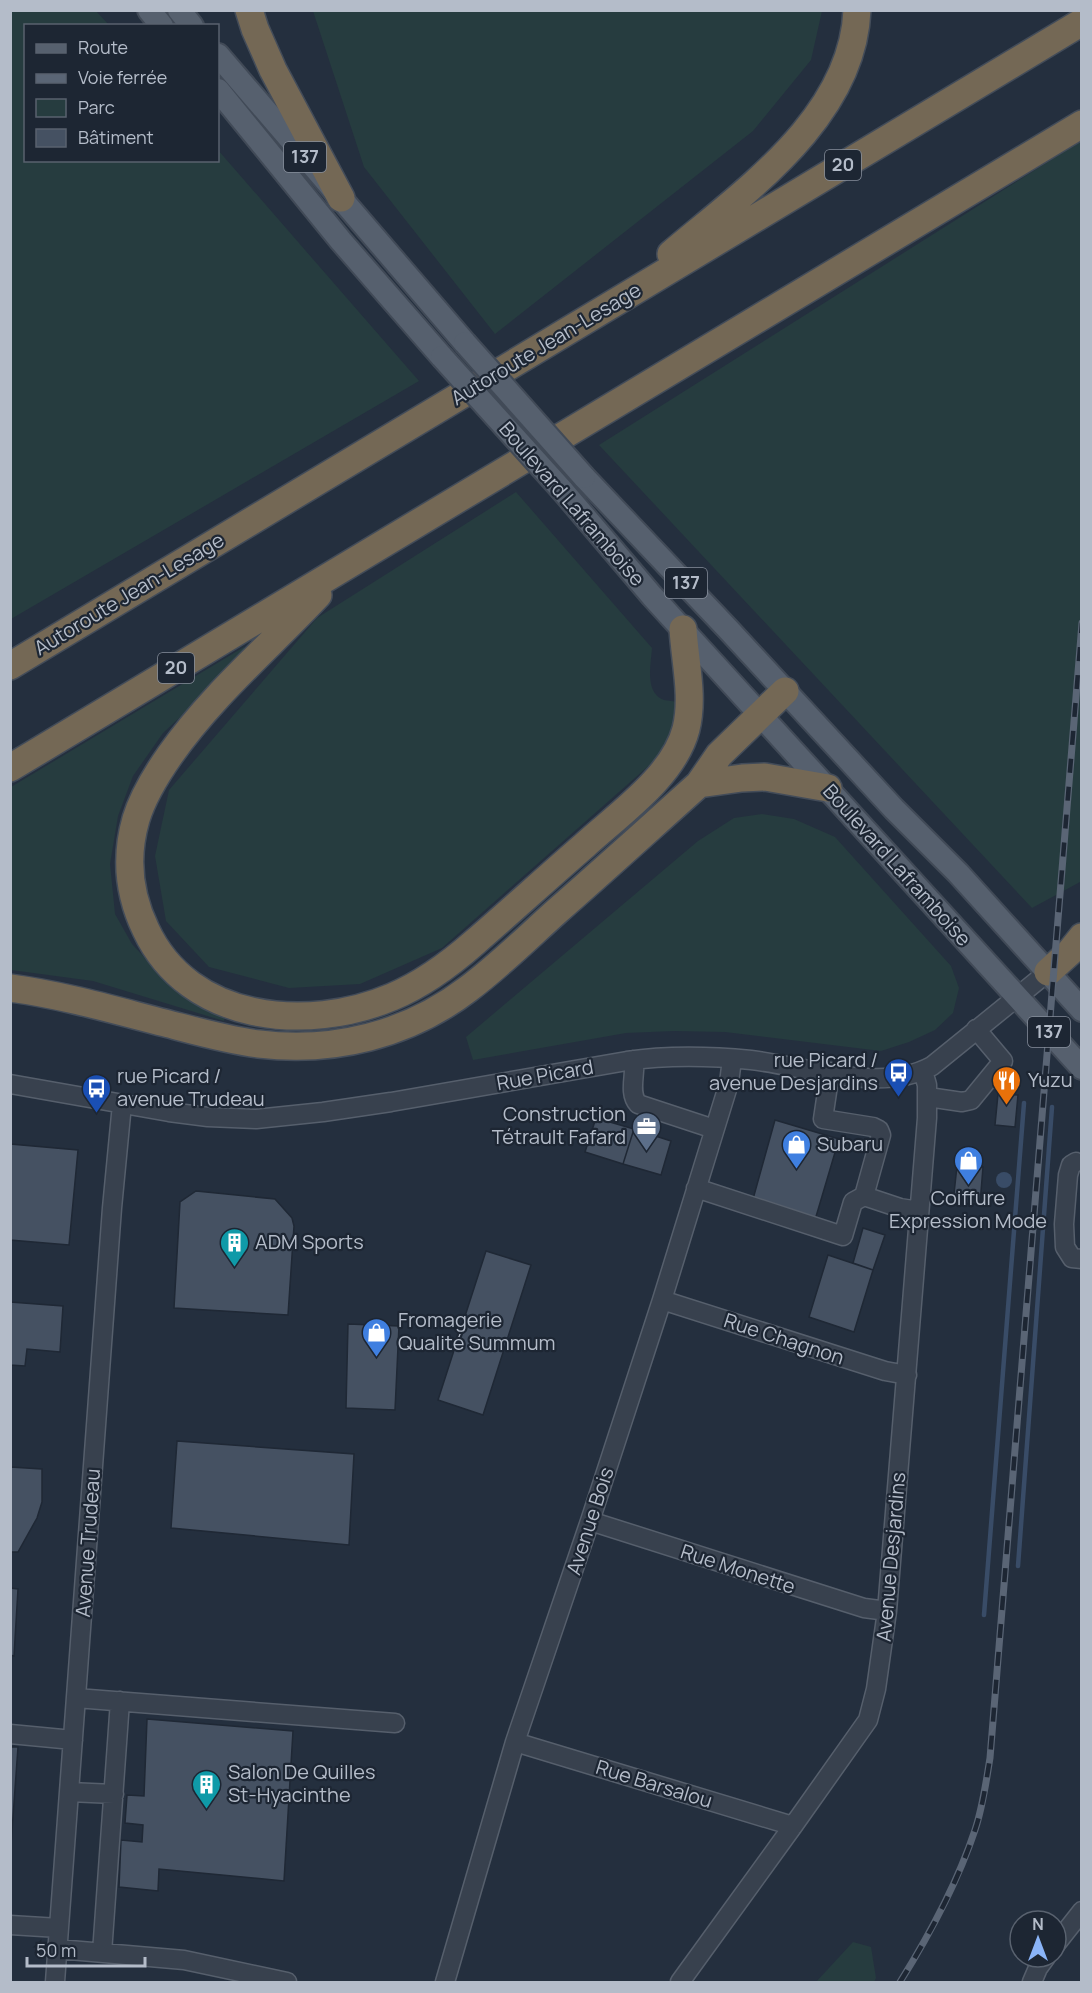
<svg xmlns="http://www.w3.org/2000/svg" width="1092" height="1993" font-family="Manrope,sans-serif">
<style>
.green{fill:#263c3f}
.water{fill:#394c67}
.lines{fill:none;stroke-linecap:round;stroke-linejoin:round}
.stream{stroke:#394c67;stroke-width:4.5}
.building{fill:#455162;stroke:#1f2835;stroke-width:1.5}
.minor-casing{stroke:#565f6c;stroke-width:21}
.major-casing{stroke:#414a57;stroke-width:26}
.highway-casing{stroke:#434c59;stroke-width:30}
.minor{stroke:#38414e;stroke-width:18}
.major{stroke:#56606e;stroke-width:22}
.highway{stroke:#746855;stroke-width:27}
.rail-casing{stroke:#5a6575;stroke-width:7}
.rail{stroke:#1d2633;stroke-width:4.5;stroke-dasharray:14;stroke-linecap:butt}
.major-bridge-casing{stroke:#414a57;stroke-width:26;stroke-linecap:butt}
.major-bridge{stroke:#56606e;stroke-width:22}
.labels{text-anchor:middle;stroke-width:4.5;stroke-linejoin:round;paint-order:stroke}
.shield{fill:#1d2633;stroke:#878f9c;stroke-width:1.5}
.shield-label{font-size:18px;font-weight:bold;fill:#b4bcc9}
.street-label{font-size:20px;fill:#b4bcc9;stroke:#1d2633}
.poi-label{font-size:20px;fill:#b4bcc9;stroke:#1d2633;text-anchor:start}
</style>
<rect width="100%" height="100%" fill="#242f3e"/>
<path class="green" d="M11,10L96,11L109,25L26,26V160H218V150L419,381L11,619Z
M313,11V10L822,11L811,60L753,131L495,334L364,167Z
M1081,141V866L1080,882L1032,908L599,445Z
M516,492L652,648C651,664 644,693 664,700C668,701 674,701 679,702L674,728L661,755L442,948L360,984L289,988L209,967L166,921L155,856L169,790L317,618Z
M244,647L248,654L163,733L133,776L118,816L110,864L115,914L132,944L167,982L194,999L225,1015L224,1021L93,981L11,970V787Z
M762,814L794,819L835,837L951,966L959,988L953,1013L935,1030L909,1042L881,1051L725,1032L674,1031L626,1033L473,1060L466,1037L698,841L734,818Z
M853,1942L871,1947L876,1978L874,1982H816Z"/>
<path class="water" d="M996 1180a8 8 0 1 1 16 0a8 8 0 1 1-16 0Z"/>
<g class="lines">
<path class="stream" d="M1018,1566L1052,1107
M984,1615L1024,1103"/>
</g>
<path class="building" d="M998,1094L1018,1095L1015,1127L995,1125Z
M596,1118L634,1129L623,1164L585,1152Z
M775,1120L839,1139L815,1220L753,1199Z
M634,1129L671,1141L661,1175L623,1164Z
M10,1144L78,1150L69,1245L10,1240Z
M957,1166L983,1167L980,1204L953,1203Z
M196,1191L275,1199L292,1218L294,1226L288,1315L174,1308L180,1202Z
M863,1228L885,1235L873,1270L853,1263Z
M486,1251L531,1265L483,1415L438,1400Z
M828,1255L873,1270L854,1332L809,1317Z
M10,1302L63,1306L60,1352L27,1349L25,1366L10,1365Z
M348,1324L399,1326L395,1410L346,1408Z
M177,1441L354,1454L349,1545L171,1528Z
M10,1467L42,1469V1502L37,1518L18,1552H10Z
M10,1588L18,1589L14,1656L10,1655Z
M147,1719L293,1731L284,1881L159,1869L158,1891L119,1887L121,1840L142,1842L143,1825L125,1823L127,1795L144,1796Z
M10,1747H18L10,1859Z"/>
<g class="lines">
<defs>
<path id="minor" d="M634,1060C636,1074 628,1093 638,1104L714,1129
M10,1084L169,1112L208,1117L256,1119L323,1112L391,1102L627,1061C668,1055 709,1056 751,1060C805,1066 881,1094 932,1066L1048,972
M928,1097L962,1102L971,1100L1003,1061L976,1029
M1076,1162L1071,1165L1068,1175L1064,1224L1065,1247L1072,1258L1082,1259
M696,1188L843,1236L853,1202L864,1196L881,1135L879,1130L873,1127L823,1119L830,1072
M864,1196L900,1208L919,1211
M662,1300L885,1371L907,1375
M590,1521L864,1608L887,1611
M76,1698L395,1723
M10,1734L73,1740
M515,1742L793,1826
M69,1792L114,1794
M10,1925L59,1928
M1056,1944L1082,1911
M58,1949L184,1960L287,1982
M102,1953L120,1701
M55,1982L112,1208L122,1104
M445,1982L515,1742L590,1521L662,1300L729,1083L732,1059
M680,1982L793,1826L868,1720L876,1689L887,1611L927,1118V1085L923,1071
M1032,1982L1038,1968L1046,1957"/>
<path id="major" d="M149,10L162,26
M179,10L192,26
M218,55L465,343
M218,90L341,241L442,357
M584,477L727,628L894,809L958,873L1082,1010
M562,490L652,596L1082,1068"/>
<path id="highway" d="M249,10L255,29L273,70L341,198
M671,254C745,191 853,117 857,10
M318,595C268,648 212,695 170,755C156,775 143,796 136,819C125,857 129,895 146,930C189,1022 307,1033 392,997C423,984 450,964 475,942C512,910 548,877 585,845C619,814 674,776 686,729C694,697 685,662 683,629
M10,666L1082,22
M10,768L1082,124
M699,784L742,778L765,777L828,788
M1048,972L1070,952L1082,937
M10,988C63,995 114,1010 165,1023C196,1031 227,1040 259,1044C333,1053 408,1035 468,989C500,965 528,937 557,911C605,869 652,826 699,784L719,755L785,691"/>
</defs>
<use href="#minor" class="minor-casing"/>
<use href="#major" class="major-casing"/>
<use href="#highway" class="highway-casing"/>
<use href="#minor" class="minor"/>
<use href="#major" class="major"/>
<use href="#highway" class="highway"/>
<defs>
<path id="rail" d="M900,1982C930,1934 957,1884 975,1830C983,1806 986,1782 990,1758L1082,623"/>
</defs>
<use href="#rail" class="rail-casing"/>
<use href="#rail" class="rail"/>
<defs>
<path id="major-bridge" d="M465,343L584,477
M442,357L562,490"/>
</defs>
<use href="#major-bridge" class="major-bridge-casing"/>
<use href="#major-bridge" class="major-bridge"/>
</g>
<defs>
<symbol id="bus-pin" viewBox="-11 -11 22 30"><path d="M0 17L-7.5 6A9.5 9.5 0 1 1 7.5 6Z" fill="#1a4fb4" stroke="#1d2633"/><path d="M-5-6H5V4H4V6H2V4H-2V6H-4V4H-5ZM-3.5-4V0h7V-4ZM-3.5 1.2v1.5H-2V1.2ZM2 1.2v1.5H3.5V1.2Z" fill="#fff"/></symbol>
<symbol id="restaurant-pin" viewBox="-11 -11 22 30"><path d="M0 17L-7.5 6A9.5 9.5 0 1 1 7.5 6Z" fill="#e8710a" stroke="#1d2633"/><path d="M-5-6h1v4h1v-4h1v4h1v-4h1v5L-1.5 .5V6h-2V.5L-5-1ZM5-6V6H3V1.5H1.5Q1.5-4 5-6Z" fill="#fff"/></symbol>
<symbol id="office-pin" viewBox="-11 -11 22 30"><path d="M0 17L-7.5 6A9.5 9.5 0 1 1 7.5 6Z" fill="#5c6f8a" stroke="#1d2633"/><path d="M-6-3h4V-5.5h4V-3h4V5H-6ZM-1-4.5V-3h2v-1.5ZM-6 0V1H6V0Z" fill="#fff"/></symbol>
<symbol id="shop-pin" viewBox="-11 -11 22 30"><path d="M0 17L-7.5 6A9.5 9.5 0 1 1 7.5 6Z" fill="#3f7fe0" stroke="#1d2633"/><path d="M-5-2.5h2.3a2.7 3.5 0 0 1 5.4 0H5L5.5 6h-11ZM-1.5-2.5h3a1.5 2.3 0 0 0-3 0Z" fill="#fff"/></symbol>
<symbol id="building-pin" viewBox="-11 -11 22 30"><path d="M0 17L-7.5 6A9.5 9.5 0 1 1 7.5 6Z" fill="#0f9aa8" stroke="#1d2633"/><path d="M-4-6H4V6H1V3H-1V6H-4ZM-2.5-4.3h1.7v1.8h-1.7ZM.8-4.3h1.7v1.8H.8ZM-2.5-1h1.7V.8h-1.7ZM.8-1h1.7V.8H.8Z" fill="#fff"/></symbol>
</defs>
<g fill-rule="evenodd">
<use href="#bus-pin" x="882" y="1056" width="33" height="45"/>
<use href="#restaurant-pin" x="990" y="1064" width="33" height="45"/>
<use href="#bus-pin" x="80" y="1072" width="33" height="45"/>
<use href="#office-pin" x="630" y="1110" width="33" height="45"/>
<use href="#shop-pin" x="780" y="1128" width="33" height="45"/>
<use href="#shop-pin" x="952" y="1144" width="33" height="45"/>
<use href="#building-pin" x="218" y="1226" width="33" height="45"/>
<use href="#shop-pin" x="360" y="1316" width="33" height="45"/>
<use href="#building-pin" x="190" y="1768" width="33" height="45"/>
</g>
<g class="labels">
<g class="shield">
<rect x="284" y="142" width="42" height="30" rx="4.5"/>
<rect x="825" y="150" width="36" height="30" rx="4.5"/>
<rect x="665" y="568" width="42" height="30" rx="4.5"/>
<rect x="158" y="653" width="36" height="30" rx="4.5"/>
<rect x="1028" y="1017" width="42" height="30" rx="4.5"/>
</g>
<g class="shield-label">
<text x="305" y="163">137</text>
<text x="843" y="171">20</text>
<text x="686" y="589">137</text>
<text x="176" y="674">20</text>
<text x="1049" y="1038">137</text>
</g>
<g class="street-label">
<text transform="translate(546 344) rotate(-31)" y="7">Autoroute Jean-Lesage</text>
<text transform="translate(572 504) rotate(49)" y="7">Boulevard Laframboise</text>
<text transform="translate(129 594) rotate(-31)" y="7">Autoroute Jean-Lesage</text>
<text transform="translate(897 865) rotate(48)" y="7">Boulevard Laframboise</text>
<text transform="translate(545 1075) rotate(-10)" y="7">Rue Picard</text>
<text transform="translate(784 1339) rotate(18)" y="7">Rue Chagnon</text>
<text transform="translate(590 1521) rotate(-72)" y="7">Avenue Bois</text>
<text transform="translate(88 1543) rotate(-86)" y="7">Avenue Trudeau</text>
<text transform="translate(891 1557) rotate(-85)" y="7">Avenue Desjardins</text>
<text transform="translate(738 1569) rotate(18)" y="7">Rue Monette</text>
<text transform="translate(654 1784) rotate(17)" y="7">Rue Barsalou</text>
</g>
<g class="poi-label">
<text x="878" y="1067" text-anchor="end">rue Picard /<tspan x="878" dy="23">avenue Desjardins</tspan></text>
<text x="117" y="1083">rue Picard /<tspan x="117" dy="23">avenue Trudeau</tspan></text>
<text x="1028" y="1087">Yuzu</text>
<text x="626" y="1121" text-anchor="end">Construction<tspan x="626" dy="23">Tétrault Fafard</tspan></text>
<text x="817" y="1151">Subaru</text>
<text x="968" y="1205" text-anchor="middle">Coiffure<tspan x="968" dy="23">Expression Mode</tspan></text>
<text x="255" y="1249">ADM Sports</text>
<text x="398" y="1327">Fromagerie<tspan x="398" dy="23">Qualité Summum</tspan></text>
<text x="228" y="1779">Salon De Quilles<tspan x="228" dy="23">St-Hyacinthe</tspan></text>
</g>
</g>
<rect width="1092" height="1993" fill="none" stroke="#b4bcc9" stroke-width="24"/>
<rect x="24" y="24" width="195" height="138" fill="#1d2633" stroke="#59626f" stroke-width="1.5"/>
<rect x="36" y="44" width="30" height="9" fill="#56606e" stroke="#59626f" stroke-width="1.5"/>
<text x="78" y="54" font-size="18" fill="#b4bcc9">Route</text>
<rect x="36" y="74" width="30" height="9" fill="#5a6575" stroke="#59626f" stroke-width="1.5"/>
<text x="78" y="84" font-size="18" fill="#b4bcc9">Voie ferrée</text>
<rect x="36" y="99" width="30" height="18" fill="#263c3f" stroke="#59626f" stroke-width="1.5"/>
<text x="78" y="114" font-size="18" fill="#b4bcc9">Parc</text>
<rect x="36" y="129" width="30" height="18" fill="#455162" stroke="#59626f" stroke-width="1.5"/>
<text x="78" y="144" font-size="18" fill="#b4bcc9">Bâtiment</text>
<g transform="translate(1038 1939)"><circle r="28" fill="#1d2633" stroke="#59626f" stroke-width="1.5"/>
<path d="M0-4.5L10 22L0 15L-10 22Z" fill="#8ab4f8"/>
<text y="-9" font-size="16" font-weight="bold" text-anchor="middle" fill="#b4bcc9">N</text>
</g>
<path d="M27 1957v9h118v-9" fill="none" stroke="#b4bcc9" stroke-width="3"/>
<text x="36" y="1957" font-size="18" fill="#b4bcc9" stroke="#1d2633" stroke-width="4.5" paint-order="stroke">50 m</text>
</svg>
